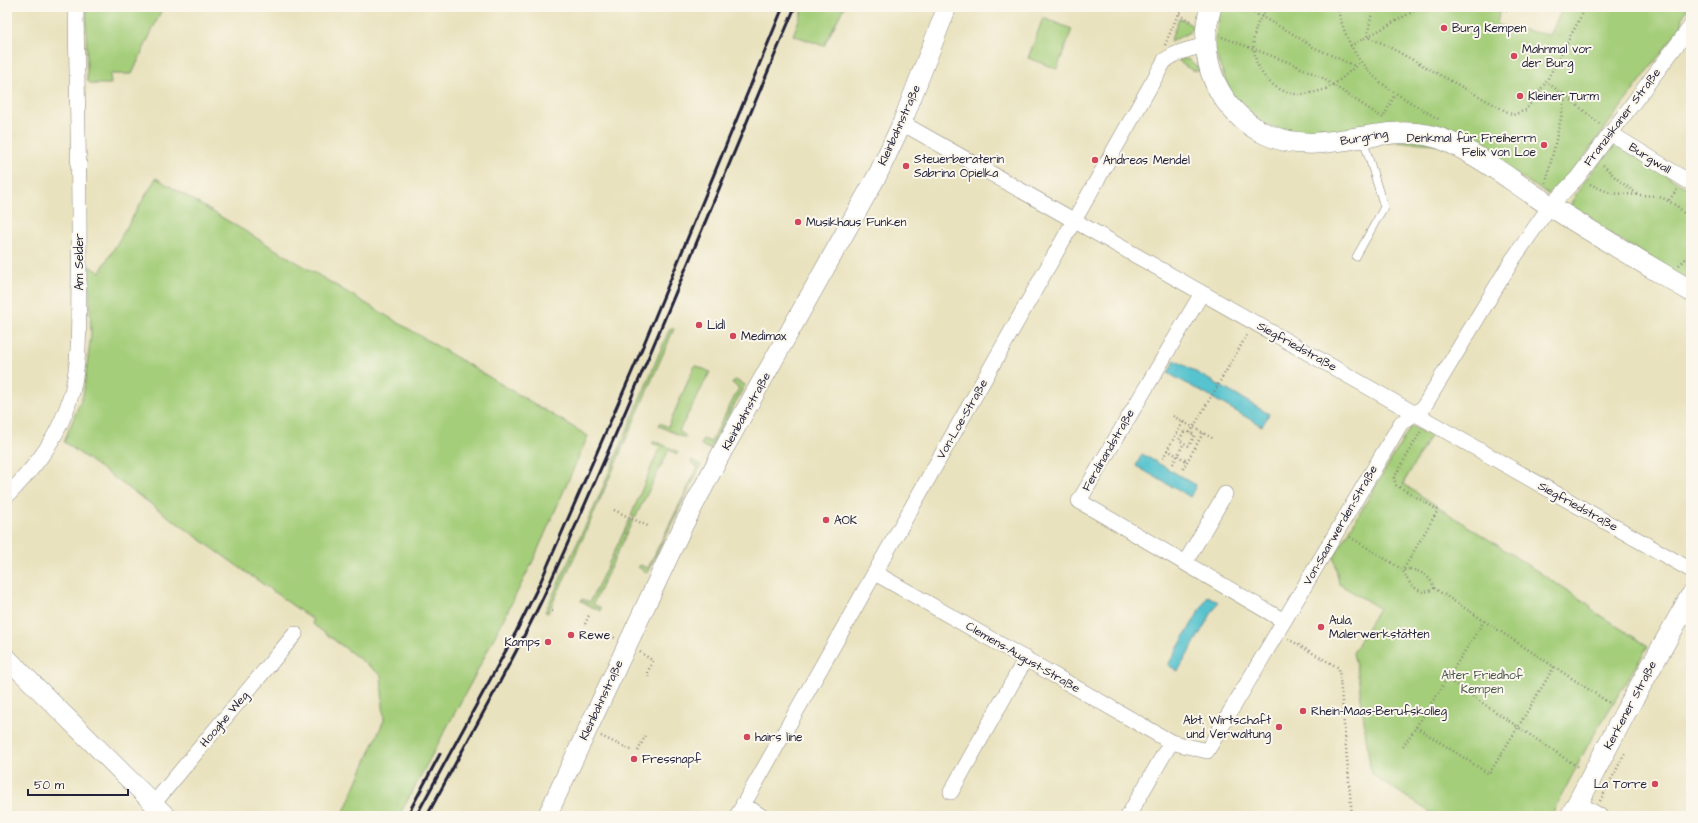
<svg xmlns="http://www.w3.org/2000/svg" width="1698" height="823" font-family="'Architects Daughter',sans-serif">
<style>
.green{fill:#a5ce7a;stroke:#64785a}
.water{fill:#56c3ce;stroke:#3c7284}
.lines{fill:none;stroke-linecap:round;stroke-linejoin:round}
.service-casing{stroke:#86827c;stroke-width:8}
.minor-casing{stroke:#86827c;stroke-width:16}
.tertiary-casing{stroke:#86827c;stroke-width:20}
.secondary-casing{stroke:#86827c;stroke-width:22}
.path{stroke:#86827c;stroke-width:2.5;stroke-dasharray:1 3;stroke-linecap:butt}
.service{stroke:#fff;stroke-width:7}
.minor{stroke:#fff;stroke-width:15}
.tertiary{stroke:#fff;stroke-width:19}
.secondary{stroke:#fff;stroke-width:21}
.rail{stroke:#22223b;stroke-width:3}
.poi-dot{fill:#d1495b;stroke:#fbf7ec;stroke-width:1.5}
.labels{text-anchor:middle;stroke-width:4;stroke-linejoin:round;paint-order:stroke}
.poi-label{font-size:12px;fill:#22223b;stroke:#fbf7ec;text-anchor:start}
.street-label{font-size:12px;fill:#22223b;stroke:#fbf7ec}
.park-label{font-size:12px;fill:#49564e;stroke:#fbf7ec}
</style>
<rect width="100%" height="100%" fill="#fbf7ec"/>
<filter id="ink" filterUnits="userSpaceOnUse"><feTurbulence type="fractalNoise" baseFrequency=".025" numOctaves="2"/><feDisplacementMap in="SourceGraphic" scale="8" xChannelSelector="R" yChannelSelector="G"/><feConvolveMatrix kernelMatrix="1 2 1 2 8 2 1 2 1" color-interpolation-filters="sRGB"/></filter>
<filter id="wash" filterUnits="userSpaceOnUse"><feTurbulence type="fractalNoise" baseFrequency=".012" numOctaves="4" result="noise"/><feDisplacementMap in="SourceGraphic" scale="16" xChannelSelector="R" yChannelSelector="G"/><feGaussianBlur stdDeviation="0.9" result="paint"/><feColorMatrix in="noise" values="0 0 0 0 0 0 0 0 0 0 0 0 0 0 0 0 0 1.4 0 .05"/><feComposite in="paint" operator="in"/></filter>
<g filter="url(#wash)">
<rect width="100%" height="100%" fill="#e9e2be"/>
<path class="green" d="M86,7H163L132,74H110L111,84H91L87,80Z
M804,7H844L824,46L793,35Z
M1220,7H1500L1497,25L1550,35L1563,7H1689L1683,16L1682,25L1560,189L1551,196L1471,146L1313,136L1265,125L1231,95L1214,49Z
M1043,18L1072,29L1057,69L1028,58Z
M1179,18L1195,27L1190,32L1170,42Z
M1184,59L1190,60L1201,71C1192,72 1184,66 1178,60Z
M1615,143L1691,191V283L1570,209C1572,193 1604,158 1615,143Z
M156,178L588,436L532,563L473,679L399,816H342L384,720L381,675L314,625L312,623L313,620L64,442L83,395L91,335L89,266L100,272Z
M670,328L674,329C632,424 593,520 548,613L545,612L598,499Z
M695,365L710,372L679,431L686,436L685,438L659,426L660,423L668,427Z
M735,380L745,385L710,449L701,445L703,439L711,442L739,388L732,383Z
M1411,426L1430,436L1403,484L1591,606L1590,609L1648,646L1589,743L1551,816H1436L1371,774L1358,675L1353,653L1379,608L1339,584L1334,557Z
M655,441L678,452L677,454L669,450L635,518L631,516L660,446L652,443Z
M692,460L701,465L647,573L638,567L640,565L648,568L698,467L691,463Z
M630,519L633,520L593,604L601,608L600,611L581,601L582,599L590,602Z"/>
<path class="water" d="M1175,360L1269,414L1262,426L1168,373Z
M1142,454L1196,485L1190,497L1136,466Z
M1208,596L1218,602L1178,671L1168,665Z"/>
</g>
<g filter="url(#ink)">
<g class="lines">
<defs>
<path id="service" d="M1356,257L1384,207L1363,139"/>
<path id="minor" d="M902,123L1691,570
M1610,133L1691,183
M1202,293L1079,501L1284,621
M7,496C38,464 60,436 72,392C81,355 78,317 79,280C80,189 77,98 76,7
M1185,563L1225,494
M875,573L1171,742
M951,792L1026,658
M154,803L295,634
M1578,803L1600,816
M743,804L761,816
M737,816L1165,60C1178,51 1191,49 1206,45
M1128,816L1171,742L1207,751L1401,423L1423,408L1513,259L1550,206L1577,178L1691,26"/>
<path id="tertiary" d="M7,658L166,816
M547,816L684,524L722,452L878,174L902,123L947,7"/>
<path id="secondary" d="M1211,7C1202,35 1205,66 1220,92C1231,110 1247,126 1268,135C1327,161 1389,114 1449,142C1484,158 1516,184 1549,205C1596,235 1644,263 1691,291
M1571,816L1625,713L1691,596"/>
</defs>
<use href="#service" class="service-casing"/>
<use href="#minor" class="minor-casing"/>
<use href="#tertiary" class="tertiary-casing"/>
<use href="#secondary" class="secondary-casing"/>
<path class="path" d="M1243,7L1290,32L1311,46L1355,66
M1270,7C1239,34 1254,89 1296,94C1304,95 1316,92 1323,90C1336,85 1350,71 1360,62
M1337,7C1355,76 1384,86 1440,120
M1421,7L1367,37L1382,43L1513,115L1526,110L1546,82
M1482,7L1507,10L1508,7
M1586,7L1546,82L1566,96L1601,125
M1681,7L1689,12
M1179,14L1191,21
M1222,37L1293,64L1321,77L1383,118L1395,94
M1165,45L1176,19L1183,7
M1350,46L1367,37L1373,7
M1603,165L1617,179L1637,194
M1546,183L1566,96
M1590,184L1610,193L1655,196L1663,198L1677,206L1691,220
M1669,200L1677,190
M1679,265L1691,254
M1173,416L1214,439
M1185,430L1195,435L1189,446L1179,440Z
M1190,433L1247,335
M1167,450L1187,461
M1163,458L1183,422
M1173,464L1184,443
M1183,469L1203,433
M614,510L650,527
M1350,537L1403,570L1438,510L1396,485L1394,478L1421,431
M1410,569C1421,571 1431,577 1434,588C1421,599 1406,582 1403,570Z
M1434,588L1611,704
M552,611L554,612
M585,624L590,613
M602,636H610L615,638
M1288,639L1339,668L1352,816
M640,652L653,661L648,671V677
M1554,667L1518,727L1578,767
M1416,727L1489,774L1518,727L1447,679L1484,621
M601,736L631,750
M1403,747L1447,679
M638,751L645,736
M1600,801L1625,753"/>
<use href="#service" class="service"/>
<use href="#minor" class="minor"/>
<use href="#tertiary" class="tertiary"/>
<use href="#secondary" class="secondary"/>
<path class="rail" d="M407,816L440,754
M416,816L516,632L540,583L641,351L783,7
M427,816C467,740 512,665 548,587C635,396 713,201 795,7"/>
</g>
</g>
<g class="poi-dot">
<circle cx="1444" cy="28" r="4"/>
<circle cx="1514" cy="56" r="4"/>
<circle cx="1520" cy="96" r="4"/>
<circle cx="1544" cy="145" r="4"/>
<circle cx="1095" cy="160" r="4"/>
<circle cx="906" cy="166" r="4"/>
<circle cx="798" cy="222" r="4"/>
<circle cx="699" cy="325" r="4"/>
<circle cx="733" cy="336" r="4"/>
<circle cx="826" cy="520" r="4"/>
<circle cx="1321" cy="627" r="4"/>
<circle cx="571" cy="635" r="4"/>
<circle cx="548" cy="642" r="4"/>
<circle cx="1303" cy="711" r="4"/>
<circle cx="1279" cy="727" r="4"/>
<circle cx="747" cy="737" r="4"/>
<circle cx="634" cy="759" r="4"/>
<circle cx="1655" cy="784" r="4"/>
</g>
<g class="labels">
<g class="poi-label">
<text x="1452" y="32">Burg Kempen</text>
<text x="1522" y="53">Mahnmal vor<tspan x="1522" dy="14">der Burg</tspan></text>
<text x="1528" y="100">Kleiner Turm</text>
<text x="1536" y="142" text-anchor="end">Denkmal für Freiherrn<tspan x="1536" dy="14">Felix von Loe</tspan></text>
<text x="914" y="163">Steuerberaterin<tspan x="914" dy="14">Sabrina Opielka</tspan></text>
<text x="1103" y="164">Andreas Mendel</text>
<text x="806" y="226">Musikhaus Funken</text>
<text x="707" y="329">Lidl</text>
<text x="741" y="340">Medimax</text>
<text x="834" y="524">AOK</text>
<text x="1329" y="624">Aula,<tspan x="1329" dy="14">Malerwerkstätten</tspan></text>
<text x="579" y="639">Rewe</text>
<text x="540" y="646" text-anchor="end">Kamps</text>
<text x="1311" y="715">Rhein-Maas-Berufskolleg</text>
<text x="1271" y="724" text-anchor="end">Abt. Wirtschaft<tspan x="1271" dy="14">und Verwaltung</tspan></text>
<text x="755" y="741">hairs line</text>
<text x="642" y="763">Fressnapf</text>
<text x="1647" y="788" text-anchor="end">La Torre</text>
</g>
<g class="street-label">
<text transform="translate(1622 117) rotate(-53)" y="4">Franziskaner Straße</text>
<text transform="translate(899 125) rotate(-66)" y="4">Kleinbahnstraße</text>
<text transform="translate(1364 137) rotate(-10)" y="4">Burgring</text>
<text transform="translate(1650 158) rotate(32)" y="4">Burgwall</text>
<text transform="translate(79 262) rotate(-90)" y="4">Am Selder</text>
<text transform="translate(1297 346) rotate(29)" y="4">Siegfriedstraße</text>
<text transform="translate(746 411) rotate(-61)" y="4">Kleinbahnstraße</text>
<text transform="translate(962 419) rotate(-60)" y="4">Von-Loe-Straße</text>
<text transform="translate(1108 450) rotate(-60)" y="4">Ferdinandstraße</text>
<text transform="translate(1578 506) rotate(29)" y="4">Siegfriedstraße</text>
<text transform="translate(1340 525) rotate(-60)" y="4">Von-Saarwerden-Straße</text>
<text transform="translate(1023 657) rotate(30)" y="4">Clemens-August-Straße</text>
<text transform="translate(601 700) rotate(-65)" y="4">Kleinbahnstraße</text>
<text transform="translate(1630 705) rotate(-62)" y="4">Kerkener Straße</text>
<text transform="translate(224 719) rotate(-50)" y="4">Hooghe Weg</text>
</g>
<g class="park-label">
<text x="1482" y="679">Alter Friedhof<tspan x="1482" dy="14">Kempen</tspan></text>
</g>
</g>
<rect width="1698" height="823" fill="none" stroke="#fbf7ec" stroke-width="24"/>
<path d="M28 789v6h100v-6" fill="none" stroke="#22223b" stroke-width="2"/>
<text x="34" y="789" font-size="12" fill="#22223b" stroke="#fbf7ec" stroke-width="3" paint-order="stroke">50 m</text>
</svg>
